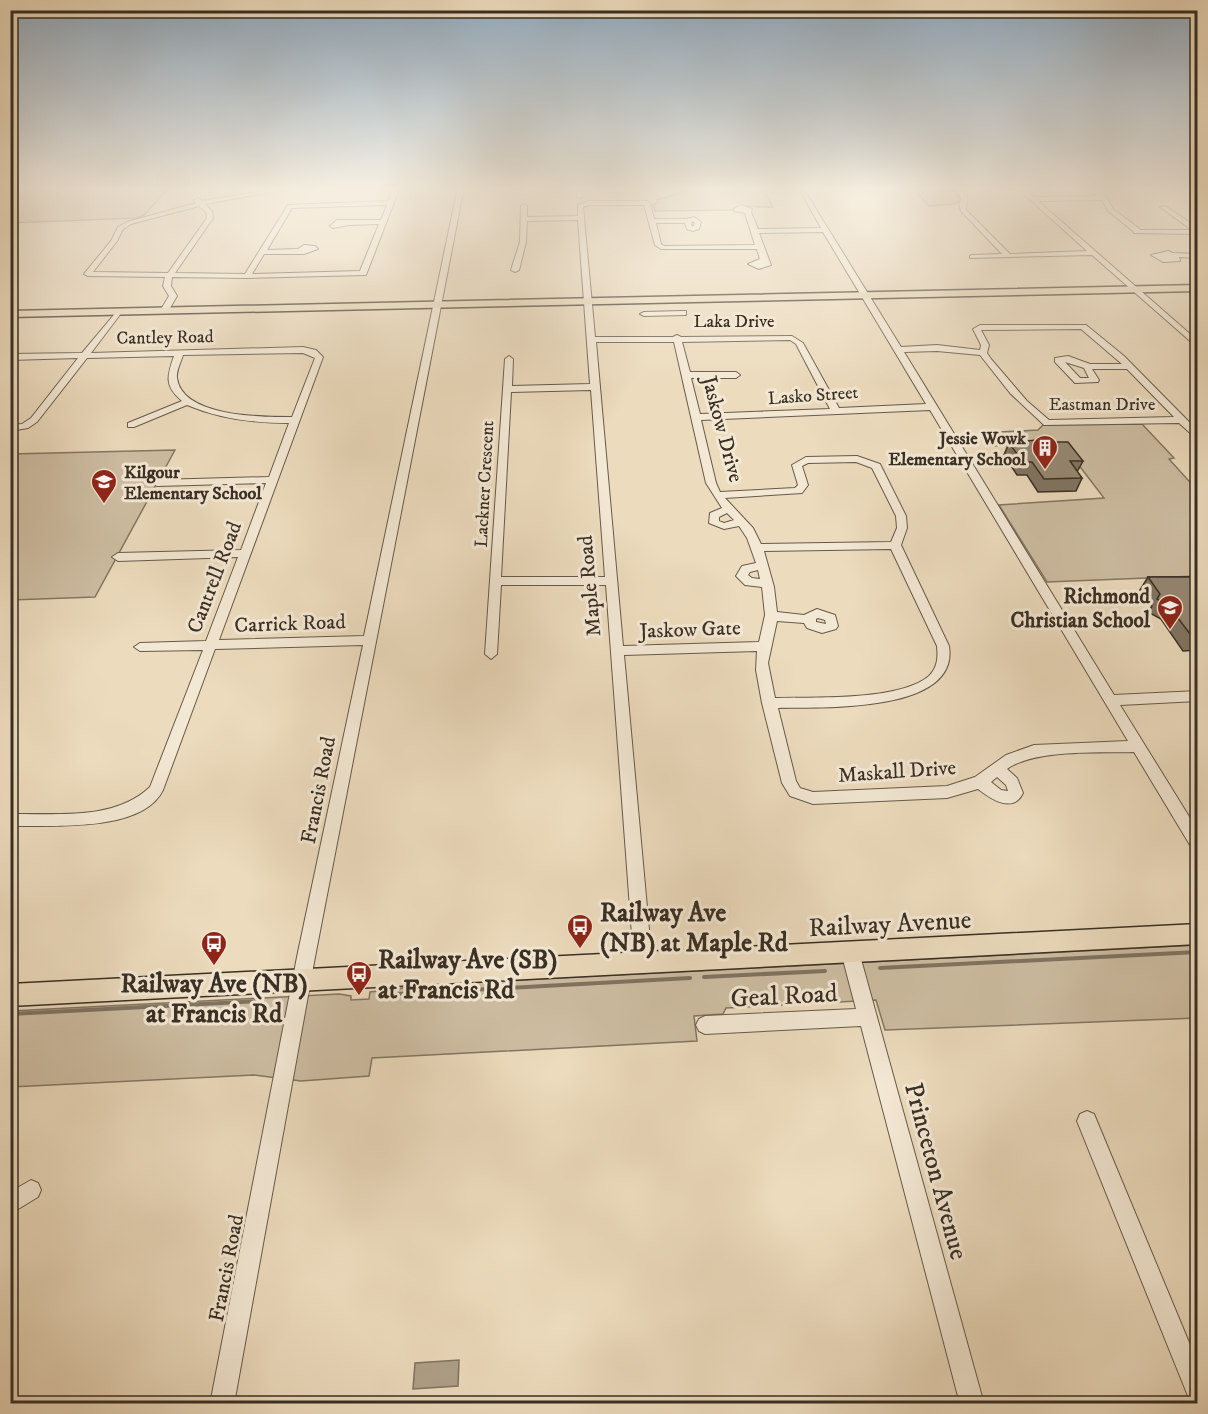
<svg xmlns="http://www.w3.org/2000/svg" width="1208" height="1414" font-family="'IM FELL DW Pica',serif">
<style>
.green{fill:#cebea3;stroke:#847664;stroke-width:1.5}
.water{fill:#afa189;stroke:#807361;stroke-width:1.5}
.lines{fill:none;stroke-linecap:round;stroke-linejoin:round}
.stream{stroke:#807361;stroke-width:4}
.minor-casing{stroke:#665a4a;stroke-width:2}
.major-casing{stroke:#392f24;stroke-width:3}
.minor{fill:#f3e8d4;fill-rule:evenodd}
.major{fill:#ecdbbd;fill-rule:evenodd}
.wall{fill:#817564;stroke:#392f24;stroke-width:1.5}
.building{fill:#968874;stroke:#392f24;stroke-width:1.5}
.labels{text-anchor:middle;stroke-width:6;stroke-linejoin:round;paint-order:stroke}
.far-street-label{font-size:18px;fill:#392f24;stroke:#f3e8d4}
.far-poi-label{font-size:18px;font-weight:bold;fill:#392f24;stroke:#f3e8d4;text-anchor:end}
.street-label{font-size:21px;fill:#392f24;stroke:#f3e8d4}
.poi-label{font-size:21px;font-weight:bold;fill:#392f24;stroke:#f3e8d4;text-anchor:end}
.near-poi-label{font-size:26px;font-weight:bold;fill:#392f24;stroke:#f3e8d4;text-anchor:start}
.near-street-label{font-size:26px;fill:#392f24;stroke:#f3e8d4}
</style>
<rect width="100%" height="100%" fill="#ecdbbd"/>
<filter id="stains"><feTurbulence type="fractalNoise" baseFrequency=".00333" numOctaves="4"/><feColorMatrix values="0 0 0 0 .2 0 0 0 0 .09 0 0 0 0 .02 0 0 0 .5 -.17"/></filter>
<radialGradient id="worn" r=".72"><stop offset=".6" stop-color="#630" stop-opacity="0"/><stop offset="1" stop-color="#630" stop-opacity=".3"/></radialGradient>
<path class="green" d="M10,187H185L168,189L143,216L136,218L11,223Z
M689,187H762L773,207C760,208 741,203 732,210L655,211L653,205L658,202L657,200L690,190Z
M919,187H931L935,191H955L961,199L955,204L929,206L918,194L924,193Z
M1142,424L1174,458L1169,459L1197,490V576L1047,582L999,505L1104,498L1068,451L1047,444L991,446L983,433L1038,430L1043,425Z
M175,450L95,597L11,600L10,454Z
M1197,945V1018L885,1030L876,1000L726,1008L723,1014L694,1016L697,1041L372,1058L369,1076L301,1081L254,1075L11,1087V1011L339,994L351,996V1000L369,999L370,992L439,984Z"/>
<path class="water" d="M459,1360L458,1386L413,1389L415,1363Z"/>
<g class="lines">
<path class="stream" d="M880,968L1198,952
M704,977L825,971
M380,995L690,978
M10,1014L260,1001"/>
<defs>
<path id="minor" d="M288,187H300L205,204L212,211L213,218L175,273L245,274L288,205L388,201L394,187H400L366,275L247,278L172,277L171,286L177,296L167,313H164L160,311L169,296L163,286L165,277L88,276L84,274L111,241L118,227L127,222L196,203L194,200L197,198L202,201ZM387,205L381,220H337L330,226L333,228L349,225L379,224L360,271L252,274L264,254H304L318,249L315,246L304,245L298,249L267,250L292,208ZM199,206L206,212L207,218L168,273L93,272L117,241L123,229L131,224Z
M458,187H464L315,957L234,1404H210L297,957L363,645L215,649L163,790C142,833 51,825 10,826V814C57,813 114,821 150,787L203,650L140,651L134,647L140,643L206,641L238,557L118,561L112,557L118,553L241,550L266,483L157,486L152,483L157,480L269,477L289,423C254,423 220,419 187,405L134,427H128V423L182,401C164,386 167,376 174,356L87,358L37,422L28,428L10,431V425L22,424L31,418L78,358L10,360V354L82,353L118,310L122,312L91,353L303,347L316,350L323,357L219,640L364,636ZM303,353L315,358L292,417C261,417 182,417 177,378C176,371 181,362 183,355Z
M576,187H582V198L577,197Z
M952,187H958L967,197L966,210L1010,254L1087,251L1016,187H1022L1034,197L1098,196L1091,191L1083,189L1114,187L1098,190L1106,197L1113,209L1141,230H1192L1160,207L1165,206L1198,228V234L1134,233L1133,231L1108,211L1102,200L1038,201L1198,341V348L1092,255L970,258V256L972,255L1002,254L961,211L959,204L962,198Z
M1172,187L1198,190V194L1173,188Z
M801,192L806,193L901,347L937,345L980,350L981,345L973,329L980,325H1086L1124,356L1198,431V440L1179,423L1044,425L1010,393L980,355L937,351L904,352L1114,695L1198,691V701L1120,705L1198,831V852L1193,850L1134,752C1099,753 1035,749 1007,769L1017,778L1023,793C1013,814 991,799 978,789L947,798L813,804L790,796L782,783L762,703L756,670L757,651L624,655L652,962L649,968L643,970L637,968L634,962L606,585H501L497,654L491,659L485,654L505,359L509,356L513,359L512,386L590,384L578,220L527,221L526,242L519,270L515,272L511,270L520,242L521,206L524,204L527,206V217L578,216V205L589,201H647L650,203L654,219H687L694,217L701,222L699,229L693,231L687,229L685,223H656L661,244L664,246L755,245L745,213L734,211V209L741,205L752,209L751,212L758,229L821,228ZM590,205H644L655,245L661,249H757L760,259L748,264L759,269L771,265L759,233L823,232L926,404L839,408L803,343L792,336L681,337L677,335L673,337H595L583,207ZM692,221L695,223L693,227L691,225ZM1081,329L1122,364H1090L1068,356L1055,358V362L1075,383L1098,382L1099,380L1092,369H1127L1174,417L1049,420L1027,401L991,359L987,353L989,345L981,330ZM790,340L796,344L830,409L700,414L691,378H736L740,375L736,372H690L682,342ZM596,342H674L706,483L722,508L710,513L709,523L724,529L739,526L747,538L756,563L742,566L736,576L745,585L762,587L765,615L759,642L623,646ZM1065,362L1084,368L1089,378H1080ZM591,390L605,577H501L511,392ZM930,410L1128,741L1034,745L1006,755L975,777L947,786L813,792L800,788L796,781L778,708C820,707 960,714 949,646L901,545L907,528L906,516L880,464L857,456L806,457L792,465L798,485L795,488L720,492L716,483L701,420ZM856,462L872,468L896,516L897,528L891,542L761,544L753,528L725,498L802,493L808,485L802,466L808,463ZM727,513L734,520L724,523L719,521V517ZM891,549L937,646C938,657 938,667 929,676C900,701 813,697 775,698L768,663L777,621L804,623L807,628L822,633L836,629L838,626L835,615L817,609L804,615L777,612L774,587L764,551ZM758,570L760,579L752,578L748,575L750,572ZM818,618L825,620L826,624L816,622V619ZM997,777L1006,785L1008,791L1001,790L991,782Z
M1168,251L1173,253L1198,254V258L1179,257L1180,261L1163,262L1151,255Z
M683,311H686V315L644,316L640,314L644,312Z
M850,944L856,946L859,952L984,1404H960L861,1026L705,1034L699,1031L696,1025L699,1019L705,1016L856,1009L841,952L844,946Z
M1087,1111L1094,1114L1198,1364V1404L1190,1401L1077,1121L1080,1114Z
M31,1180L38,1183L41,1190L38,1197L10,1214V1192Z"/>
<path id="major" d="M1198,285V291L10,317V311Z
M1198,924V944L10,1006V984Z"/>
</defs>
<use href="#minor" class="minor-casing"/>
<use href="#major" class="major-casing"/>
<use href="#minor" class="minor"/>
<use href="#major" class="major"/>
</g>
<path class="wall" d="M1047,442L1083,461L1077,472L1082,478L1076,491L1038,492L1027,475H1017L1004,455L1009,443Z
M1148,577H1197V650L1183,651L1161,619L1148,612L1152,606L1140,590Z"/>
<path class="building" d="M1045,439L1047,442H1068L1083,461H1070L1082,478L1044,479L1032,462H1023L1009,443Z
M1148,577H1197V638H1193L1169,606L1157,599L1160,594Z"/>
<linearGradient id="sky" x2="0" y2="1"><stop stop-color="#91acc2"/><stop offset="0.49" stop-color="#f6efe1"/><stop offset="1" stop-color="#f6efe1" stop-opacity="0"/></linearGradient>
<rect width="1208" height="385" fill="url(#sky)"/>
<defs>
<symbol id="building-pin" viewBox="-11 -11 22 30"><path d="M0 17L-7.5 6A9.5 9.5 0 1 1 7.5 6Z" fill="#8f2418" stroke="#f3e8d4"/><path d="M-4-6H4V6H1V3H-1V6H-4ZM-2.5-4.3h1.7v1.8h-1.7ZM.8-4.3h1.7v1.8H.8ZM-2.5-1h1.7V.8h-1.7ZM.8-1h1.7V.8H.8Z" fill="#fff"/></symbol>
<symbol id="school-pin" viewBox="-11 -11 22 30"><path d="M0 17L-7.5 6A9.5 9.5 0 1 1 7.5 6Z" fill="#8f2418" stroke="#f3e8d4"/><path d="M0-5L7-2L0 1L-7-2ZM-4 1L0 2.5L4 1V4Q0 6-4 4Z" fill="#fff"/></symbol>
<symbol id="bus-pin" viewBox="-11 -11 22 30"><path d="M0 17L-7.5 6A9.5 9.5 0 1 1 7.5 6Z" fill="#8f2418" stroke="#f3e8d4"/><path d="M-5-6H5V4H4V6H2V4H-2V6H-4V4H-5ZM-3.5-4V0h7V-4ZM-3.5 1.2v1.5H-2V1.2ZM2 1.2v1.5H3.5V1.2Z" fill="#fff"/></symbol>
</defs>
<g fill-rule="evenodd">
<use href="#building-pin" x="1030" y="433" width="30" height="40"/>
<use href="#school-pin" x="89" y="467" width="30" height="40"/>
<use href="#school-pin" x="1155" y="593" width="30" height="40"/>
<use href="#bus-pin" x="565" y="912" width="30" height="40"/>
<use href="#bus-pin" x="199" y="929" width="30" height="40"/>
<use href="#bus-pin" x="344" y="959" width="30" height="40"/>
</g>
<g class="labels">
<g class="far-street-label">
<text x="734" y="327">Laka Drive</text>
<text transform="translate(165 337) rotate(-1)" y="6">Cantley Road</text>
<text transform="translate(813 395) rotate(-4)" y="6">Lasko Street</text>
<text x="1102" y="410">Eastman Drive</text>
<text transform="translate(484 484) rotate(-87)" y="6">Lackner Crescent</text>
</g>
<g class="far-poi-label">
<text x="1026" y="444">Jessie Wowk<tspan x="1026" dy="21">Elementary School</tspan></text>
<text x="124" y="478" text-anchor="start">Kilgour<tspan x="124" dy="21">Elementary School</tspan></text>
</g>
<g class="street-label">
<text transform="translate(723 429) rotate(75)" y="7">Jaskow Drive</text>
<text transform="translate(214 577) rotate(-69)" y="7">Cantrell Road</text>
<text transform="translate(589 586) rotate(-95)" y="7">Maple Road</text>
<text transform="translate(290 623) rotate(-2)" y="7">Carrick Road</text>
<text transform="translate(690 629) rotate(-2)" y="7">Jaskow Gate</text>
<text transform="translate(897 771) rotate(-4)" y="7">Maskall Drive</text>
<text transform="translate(318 790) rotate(-79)" y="7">Francis Road</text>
<text transform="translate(226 1268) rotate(-79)" y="7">Francis Road</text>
</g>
<g class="poi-label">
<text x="1150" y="603">Richmond<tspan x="1150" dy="24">Christian School</tspan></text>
</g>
<g class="near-poi-label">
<text x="600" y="921">Railway Ave<tspan x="600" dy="30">(NB) at Maple Rd</tspan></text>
<text x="378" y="968">Railway Ave (SB)<tspan x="378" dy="30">at Francis Rd</tspan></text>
<text x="214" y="992" text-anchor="middle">Railway Ave (NB)<tspan x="214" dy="30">at Francis Rd</tspan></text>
</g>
<g class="near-street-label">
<text transform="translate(890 923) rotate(-3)" y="9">Railway Avenue</text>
<text transform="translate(784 995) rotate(-3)" y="9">Geal Road</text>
<text transform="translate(937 1171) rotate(75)" y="9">Princeton Avenue</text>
</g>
</g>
<rect width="1208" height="1414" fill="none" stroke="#ecdbbd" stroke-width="36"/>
<rect x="12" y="12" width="1184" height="1390" fill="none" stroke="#392f24" stroke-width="3"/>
<rect x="18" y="18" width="1172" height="1378" fill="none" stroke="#392f24" stroke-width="1.5"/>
<rect width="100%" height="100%" filter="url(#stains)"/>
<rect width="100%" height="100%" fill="url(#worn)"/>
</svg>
